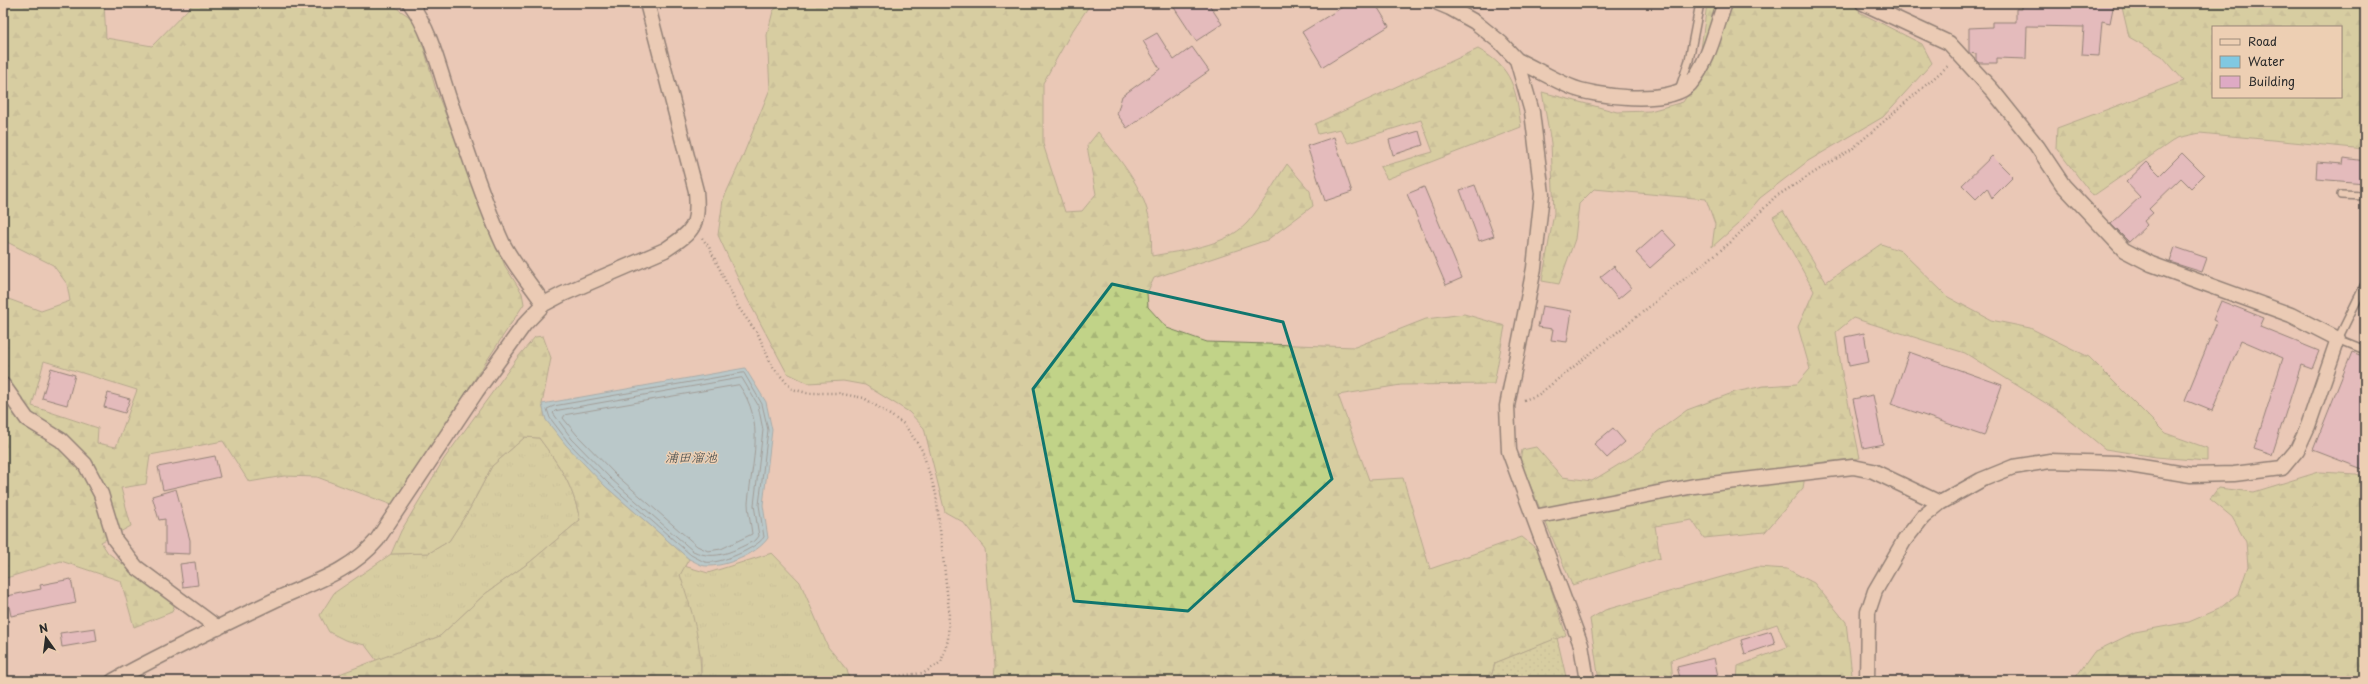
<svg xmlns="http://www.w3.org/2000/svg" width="2368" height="684" font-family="'Playpen Sans','Klee One',sans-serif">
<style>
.grass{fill:url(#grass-tufts);stroke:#767f5a}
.forest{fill:url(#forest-firs);stroke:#767f5a;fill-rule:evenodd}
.garden{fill:url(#garden-dots);stroke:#767f5a}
.water{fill:#80c8e1;stroke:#5e8998}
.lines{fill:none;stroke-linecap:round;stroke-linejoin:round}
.shore{stroke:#4d6a74;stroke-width:1}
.building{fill:#deaac4;stroke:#2b2b2b}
.service-casing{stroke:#2b2b2b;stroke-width:10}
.minor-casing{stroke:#2b2b2b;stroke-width:17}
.path{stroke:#2b2b2b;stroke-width:2.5;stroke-dasharray:1 3;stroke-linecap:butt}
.service{stroke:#edcfb3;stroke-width:7}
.minor{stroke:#edcfb3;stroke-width:14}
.marked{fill:none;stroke:#0f766e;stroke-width:3;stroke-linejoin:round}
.labels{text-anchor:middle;stroke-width:3;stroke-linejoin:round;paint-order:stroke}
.water-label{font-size:13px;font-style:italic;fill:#384346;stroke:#edcfb3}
</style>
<defs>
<pattern id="grass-tufts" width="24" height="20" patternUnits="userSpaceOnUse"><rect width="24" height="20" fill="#c1d388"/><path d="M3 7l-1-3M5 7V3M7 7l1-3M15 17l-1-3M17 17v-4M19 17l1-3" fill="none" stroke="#a6b576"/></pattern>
<pattern id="forest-firs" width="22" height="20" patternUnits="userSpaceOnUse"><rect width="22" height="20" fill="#c1d388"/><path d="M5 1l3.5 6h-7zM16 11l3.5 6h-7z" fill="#a6b576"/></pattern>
<pattern id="garden-dots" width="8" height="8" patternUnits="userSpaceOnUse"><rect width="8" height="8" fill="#c1d388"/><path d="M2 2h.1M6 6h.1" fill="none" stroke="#a6b576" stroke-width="1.8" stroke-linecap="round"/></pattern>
</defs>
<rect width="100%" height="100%" fill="#eac8b6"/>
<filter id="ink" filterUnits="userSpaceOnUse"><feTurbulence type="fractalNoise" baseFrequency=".025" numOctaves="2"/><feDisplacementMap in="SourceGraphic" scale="8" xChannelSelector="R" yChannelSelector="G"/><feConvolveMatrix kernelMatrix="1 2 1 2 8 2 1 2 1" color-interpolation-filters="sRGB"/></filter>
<g filter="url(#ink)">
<path class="grass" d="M525,437L539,438C561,468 572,483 580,520L530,562L485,594L440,636L377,661L365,645L345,640L329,632L320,615L334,593L391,554L429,553L449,541L469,510L492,466Z
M772,553L800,582L828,647L847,670L850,681H701V657L680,575L684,566L708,573Z"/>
<path class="forest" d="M3,3H104L106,38L152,46L194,3H389L416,21L436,90L505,266L522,293L524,304L392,505L317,477L284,476L249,482L223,441L150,455L146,484L121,488L131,526L101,542L108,553L175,603L172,612L134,627L121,581L61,561L3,579V297L41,311L70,301L67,284L53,265L3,240ZM44,361L137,390L116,447L97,443L98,428L32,406Z
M782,3H1091L1071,33L1043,83V144L1065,212L1082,211L1096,194L1087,146L1098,132C1119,159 1144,187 1150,222C1152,233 1151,245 1152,256C1183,250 1224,247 1247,223C1262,206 1274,183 1287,164L1310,191L1313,206L1267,240L1154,278L1147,293L1148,307L1167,328L1207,342L1355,347L1426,319L1464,314L1505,326L1494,384L1401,385L1338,395L1369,480L1403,478L1430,569L1522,537L1539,551L1566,635L1495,663L1490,681H994L995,666L985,549L963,522L945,512L924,428L909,412L865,385L843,381L808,383L787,373L747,298L718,235L723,200L742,158L770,89L767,35L773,11Z
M1707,3H1866L1859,12L1922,44L1932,63L1883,117L1808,161L1760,198L1738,224L1712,247L1715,224L1706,199L1594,189L1579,204L1575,239L1559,284L1542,281L1554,213L1551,143L1542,92L1617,112L1650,111L1683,102L1697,81Z
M2121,3H2365V149L2200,133L2177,138L2093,196L2056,148L2057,128L2184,81L2162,56L2129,37ZM2213,27H2341V97H2213Z
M1478,49C1513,68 1516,89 1521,127L1387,179L1380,167L1433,152L1421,120L1348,143L1340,129L1318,134L1315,124Z
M1783,211L1826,282L1881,244L1901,251L1948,297L1991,320L2030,328L2089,357L2165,433L2207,448V461L2156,457L2105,449L2060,412L1965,353L1853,318L1836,332L1842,373L1860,458L1807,464L1803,488L1765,532L1704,538L1692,520L1655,526L1660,558L1572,585L1520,461L1522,450L1536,447L1562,477L1592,481L1641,451L1657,432L1687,410L1735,392L1764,386L1797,384L1810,369L1798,327L1814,291L1773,217Z
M543,336L551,358L542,404L546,420L605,486L689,559L680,575C693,613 701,640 701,681H331L342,673L440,636L485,594L530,562L580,520C572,483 561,468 539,438L525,437L492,466L469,510L449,541L429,553L391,554L401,531L444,459L518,357L535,337Z
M2319,472L2356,474L2365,477V681H2073L2094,652L2135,632L2189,622L2219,609L2239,593L2248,566L2246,542L2232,517L2210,499L2218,488L2254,492Z
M1757,567L1787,569L1814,583L1846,622L1852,675L1812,681H1737L1738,666L1787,647L1777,624L1671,660L1673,681H1599L1590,619L1605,610Z"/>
<path class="garden" d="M1557,638L1567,681H1490L1495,663Z"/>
<path class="water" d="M745,368L766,402L772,430L763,505L768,538C757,554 726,567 706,566C701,566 694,561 689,559L605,486L566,445L546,420L542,404Z"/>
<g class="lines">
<path class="shore" d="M744,373L762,404L768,430L759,505L764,537C757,548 719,565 705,562C700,560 695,557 691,555L608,483L569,443L550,418L547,409L554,406Z
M742,378L758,405L763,430L754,505L759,536L756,540C734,550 717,562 693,551L611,479L572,439L553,413L555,411Z
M739,385C766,423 752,460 748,503C748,513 751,524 752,534L721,549L708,551L697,546L616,475L577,435L563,418L565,415Z"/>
</g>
<path class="building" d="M1171,3H1208L1222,24L1196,41Z
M1349,3H1375L1389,26L1323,67L1302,32Z
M2085,3H2114L2110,23L2102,21L2099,56L2082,55L2084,27L2027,26L2026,59L1997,58V63H1979L1976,60V54L1969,53V28L1992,27V22H2016V9H2021V5L2084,6Z
M1157,33L1174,60L1192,47L1209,71L1127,128L1117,114L1122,96L1160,69L1143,41Z
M1419,131L1423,145L1393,155L1389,140Z
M1334,137L1352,192L1325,201L1307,146Z
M2182,153L2204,175L2191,188L2181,178L2149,209L2153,213L2144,221L2147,225L2129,242L2111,224L2140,197L2126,182L2147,162L2160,175Z
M1992,156L2013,177L1992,198L1987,188L1976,199L1962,185Z
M2344,158L2365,161V183L2316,179L2317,162L2343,164Z
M1475,185L1494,236L1479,241L1460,190Z
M1424,187L1462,278L1446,285L1407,194Z
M1662,230L1676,245L1650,268L1636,253Z
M2175,247L2207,258L2202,272L2170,262Z
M1614,266L1631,288L1618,299L1600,277Z
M2221,301L2264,318L2260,327L2319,351L2312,369L2301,365L2272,455L2254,449L2283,358L2241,340L2212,411L2185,400L2217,322L2213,320Z
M1542,306L1572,311L1567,342L1551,340L1553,329L1538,327Z
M1864,333L1869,362L1849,366L1845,337Z
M1909,352L2002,385L1984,436L1891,404Z
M2352,352L2365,357V470L2313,450Z
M51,368L75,375L67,405L42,398Z
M108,393L130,399L125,413L104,407Z
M1873,395L1883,444L1863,448L1853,399Z
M1613,428L1625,442L1607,458L1594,444Z
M215,456L220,477L163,490L158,467Z
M176,489L190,540V554L165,553V519L159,520L152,496Z
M195,562L198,585L183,587L180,564Z
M71,579L76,603L11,616L7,596L41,589L40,585Z
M95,628L97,641L62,647L60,633Z
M1771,631L1775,644L1745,654L1741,640Z
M1714,658L1718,676L1699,681H1681L1677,667Z"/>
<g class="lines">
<defs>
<path id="service" d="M1679,90L1689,60L1700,3
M2341,195L2365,196
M2365,284L2338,339L2365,350"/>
<path id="minor" d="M410,3C433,34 440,74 453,110C469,154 483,201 503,244C514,265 531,285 544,304
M1438,3L1450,8L1475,22L1501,43L1517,60L1532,112L1542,194L1534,268L1507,406L1509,451L1581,645L1587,681
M1863,3L1949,43L1993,91L2037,146L2063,185L2124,250L2151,264L2291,315L2338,339L2308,426L2297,450L2282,468L2234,474L2191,475L2117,463L2050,461L2013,467L1981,480L1940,503L1923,517L1904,541L1875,591L1868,612L1867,681
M1517,60C1534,68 1551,78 1569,86C1593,97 1670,106 1690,84C1709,62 1715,30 1725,3
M3,385L27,419L61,440L85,464L101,494L115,540L136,567L218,628
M1534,517L1694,486L1853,467L1873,471L1940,503
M113,681C167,651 223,625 279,598C314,582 351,571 377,540L476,392L524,325L544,304L563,294L665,250C694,231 699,226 696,191L647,3"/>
</defs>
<use href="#service" class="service-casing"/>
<use href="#minor" class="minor-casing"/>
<path class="path" d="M702,238L709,247L738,307L758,334L772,366L792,389L807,393H837L864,398L904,424L922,450L936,494L949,610L948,640L941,662L924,673L887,677L881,681
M1524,400L1538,395L1731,242L1775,197L1852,149L1949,65"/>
<use href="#service" class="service"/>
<use href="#minor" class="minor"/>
</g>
</g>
<path d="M0 0H2368V684H0ZM1112,284L1283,322L1332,479L1188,611L1074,601L1033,389Z" fill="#eac8b6" fill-opacity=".55" fill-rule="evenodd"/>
<path class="marked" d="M1112,284L1283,322L1332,479L1188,611L1074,601L1033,389Z"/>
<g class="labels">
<g class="water-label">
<text x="691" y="462">浦田溜池</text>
</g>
</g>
<rect width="2368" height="684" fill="none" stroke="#edcfb3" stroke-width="16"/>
<rect x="8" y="8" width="2352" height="668" fill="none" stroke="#2b2b2b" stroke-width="1.5" filter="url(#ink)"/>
<rect x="2212" y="26" width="130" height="72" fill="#edcfb3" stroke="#9f8d7d"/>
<rect x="2220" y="39" width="20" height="6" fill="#edcfb3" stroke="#9f8d7d"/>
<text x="2248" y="46" font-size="12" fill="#2b2b2b">Road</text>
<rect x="2220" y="56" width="20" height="12" fill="#80c8e1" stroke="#9f8d7d"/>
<text x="2248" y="66" font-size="12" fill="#2b2b2b">Water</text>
<rect x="2220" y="76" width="20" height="12" fill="#deaac4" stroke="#9f8d7d"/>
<text x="2248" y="86" font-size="12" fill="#2b2b2b">Building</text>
<g transform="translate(46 638) rotate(346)" stroke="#edcfb3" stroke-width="3" paint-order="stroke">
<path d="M0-3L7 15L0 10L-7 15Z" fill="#2b2b2b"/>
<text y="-6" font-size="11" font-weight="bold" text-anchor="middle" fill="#2b2b2b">N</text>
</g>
</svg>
